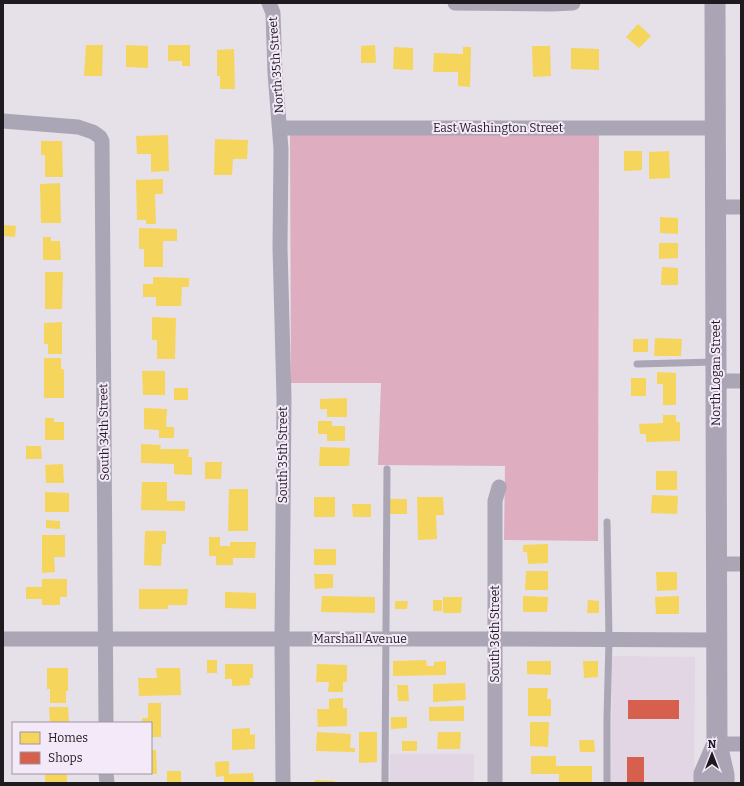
<svg xmlns="http://www.w3.org/2000/svg" width="744" height="786" font-family="Bitter,serif">
<style>
.built{fill:#e2d6e5}
.forest{fill:#deadbf}
.homes{fill:#f6d55c}
.shops{fill:#d6604d}
.lines{fill:none;stroke-linecap:round;stroke-linejoin:round}
.lane{stroke:#aba6b5;stroke-width:7}
.street{stroke:#aba6b5;stroke-width:15}
.secondary{stroke:#aaa4b5;stroke-width:21}
.labels{text-anchor:middle;stroke-width:4;stroke-linejoin:round;paint-order:stroke}
.street-label{font-size:12px;fill:#1e1a1f;stroke:#f4e9f8}
</style>
<rect width="100%" height="100%" fill="#e6e0e8"/>
<path class="built" d="M612,656L695,657L694,783H611Z
M390,754H474V783H390Z"/>
<path class="forest" d="M599,130L598,541L504,540L505,466L378,465L381,383H291L290,131Z"/>
<path class="homes" d="M638,24L651,36L639,48L626,37Z
M86,45H103L102,76H84Z
M126,45L148,46V68L126,67Z
M168,45H190V66H182V61H168Z
M375,45L376,63H361V46Z
M532,46H550L551,76L533,77Z
M394,47L413,48V70L393,69Z
M463,47H471L470,87L458,86V72H433L434,53L463,54Z
M571,48L599,49V70L571,69Z
M234,49L235,89H220V76H217V50Z
M168,135L169,171L151,172V154H137L136,136Z
M215,139L248,140L247,159H233L232,175H214Z
M41,141H62L63,177H45V155H41Z
M624,151H642V170L624,171Z
M669,151L670,178L649,179V152Z
M163,179V194H155L156,224H146V220H137L136,180Z
M60,183L61,223H41L40,184Z
M660,217L678,218V234L660,233Z
M3,225L16,226L15,237L3,236Z
M139,228L177,229V241H163V267H144V249H139Z
M43,237H51V241H60L61,260H43Z
M659,243H678V258L659,259Z
M662,267L678,268V285H661Z
M45,272H63L62,309H45Z
M153,277L189,278V287H182L181,306H156V297H143V284H153Z
M152,317L176,318L175,359H157V340H152Z
M62,322V354H48V344H44V323Z
M655,338L682,339L681,356H654Z
M633,339H648V352H633Z
M44,358H61V369H64V398H44Z
M142,371H165V395H143Z
M657,372L676,373V405H663V384H657Z
M631,378H646V396H631Z
M174,388H188V400H174Z
M347,398V417H327V409H320V399Z
M144,408L167,409L166,427H174V438H159V430L144,429Z
M663,415H676V422H680V441L646,442V434H640L639,424L663,423Z
M45,418H54V422H64V440H45Z
M318,421H332V426H345V441H327V434H318Z
M141,444L161,445L160,449H189L188,457H192V475L174,474V464L141,463Z
M26,446H41L42,459H26Z
M320,447L350,448L349,466H319Z
M205,462H222L221,479H205Z
M63,464L64,483H46L45,465Z
M656,471H677V490H656Z
M142,482H167V501H185V511L141,510Z
M229,489H248V531H228Z
M45,492L69,493V512H45Z
M652,495L678,496L677,514L651,513Z
M314,497H335V517H314Z
M417,497H443L444,515H436L437,539L418,540Z
M390,499H407V514H390Z
M352,504H371V517H353Z
M46,520L60,521V529L46,528Z
M145,531H166V544H162L161,566L144,565Z
M42,535H65V557H54L55,572L42,573Z
M209,537H220V546H230V542H256L255,558H233V565H216V556H209Z
M548,544V563L528,564L527,552H523V545Z
M314,549H336V565H314Z
M526,571H548V590H525Z
M656,572H677V590L657,591Z
M314,574H333V588L315,589Z
M42,579H67V597H60V605H42V599H26V587H42Z
M139,589H188L187,605H168V609H139Z
M225,592L256,593V609L225,608Z
M322,596L375,597V613L321,612Z
M523,596L548,597L547,612H523Z
M679,596V614H656L655,597Z
M443,597H462L461,613H443Z
M433,600H442V611H433Z
M588,600L599,601V613H587Z
M395,601H408L407,609H395Z
M207,660H217V673H207Z
M426,660L427,666H434V662L446,661V675L393,676V661Z
M527,661H551V675L527,674Z
M583,661H598V677L584,678Z
M225,664H253V678H250V685L232,686V679H225Z
M317,664L347,665V682H343V692H328L329,682H316Z
M47,668H68V691H66V703H50V689H47Z
M156,668H180L181,695L139,696L138,678H157Z
M465,683L466,700L433,702V684Z
M397,685H408L409,701H398Z
M528,688H548L547,699H551V716H528Z
M343,698V708H347V726L318,727L317,709H329V699Z
M148,703H161V737H151V723H142V718H148Z
M464,706V721H429V707Z
M49,707H68L69,723H50Z
M391,717H407V728L391,729Z
M530,722H549L548,747L530,746Z
M250,728V735L255,734V749L232,750V729Z
M317,732L351,734L350,748H355V752L316,751Z
M359,732H377V762L359,763Z
M438,732H461L460,749H437Z
M579,740H594L595,752H580Z
M402,741H417V751H402Z
M151,750H156L157,774H151Z
M531,756H556V766H592V783H559V774H531Z
M229,761V774L253,773L254,783H224V776L216,777L215,762Z
M167,771H181V782H167Z
M45,773H67V783H45Z
M315,780L335,781V783H315Z"/>
<path class="shops" d="M628,700H679V719H628Z
M627,757H644V783H627Z"/>
<g class="lines">
<path class="lane" d="M637,364L715,362
M607,522L609,639L607,718V783
M385,783L387,469"/>
<path class="street" d="M269,3L273,13L275,73L281,149L280,247L284,398L282,639L283,783
M455,3L552,4L573,3
M3,121L78,127L93,132L100,137L102,141L106,723
M280,128H716
M716,207H741
M716,381H741
M717,564H741
M3,639H495L717,640
M717,744H741
M106,773L107,783
M495,783V501L499,487"/>
<path class="secondary" d="M715,3L717,744L724,775V783
M704,783V774L717,744"/>
</g>
<g class="labels">
<g class="street-label">
<text transform="translate(276 65) rotate(-94)" y="4">North 35th Street</text>
<text x="498" y="132">East Washington Street</text>
<text transform="translate(716 373) rotate(-90)" y="4">North Logan Street</text>
<text transform="translate(104 432) rotate(-91)" y="4">South 34th Street</text>
<text transform="translate(283 455) rotate(-90)" y="4">South 35th Street</text>
<text transform="translate(495 634) rotate(-90)" y="4">South 36th Street</text>
<text x="360" y="643">Marshall Avenue</text>
</g>
</g>
<rect width="744" height="786" fill="none" stroke="#1e1a1f" stroke-width="8"/>
<rect x="12" y="722" width="140" height="52" fill="#f4e9f8" stroke="#9e96a1"/>
<rect x="20" y="732" width="20" height="12" fill="#f6d55c" stroke="#9e96a1"/>
<text x="48" y="742" font-size="12" fill="#1e1a1f">Homes</text>
<rect x="20" y="752" width="20" height="12" fill="#d6604d" stroke="#9e96a1"/>
<text x="48" y="762" font-size="12" fill="#1e1a1f">Shops</text>
<g transform="translate(712 754)" stroke="#f4e9f8" stroke-width="3" paint-order="stroke">
<path d="M0-3L7 15L0 10L-7 15Z" fill="#1e1a1f"/>
<text y="-6" font-size="11" font-weight="bold" text-anchor="middle" fill="#1e1a1f">N</text>
</g>
</svg>
